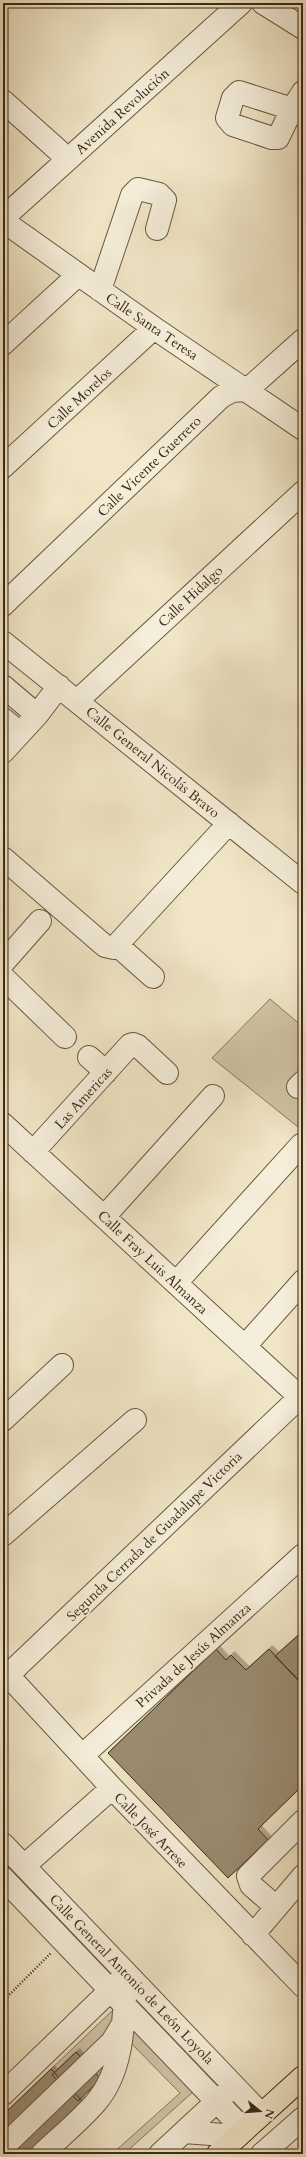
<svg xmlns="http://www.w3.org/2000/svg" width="306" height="2157" font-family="Cardo,serif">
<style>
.green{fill:#d1c5a7;stroke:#86775c}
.building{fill:#9a8b70;stroke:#3c2912;filter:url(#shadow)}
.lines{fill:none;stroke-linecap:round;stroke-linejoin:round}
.minor-casing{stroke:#69583f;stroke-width:24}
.major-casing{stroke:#3c2912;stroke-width:24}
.path{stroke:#3c2912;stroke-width:2.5;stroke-dasharray:1 2;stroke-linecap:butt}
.minor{stroke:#f5eeda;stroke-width:22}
.major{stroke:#f0e5c6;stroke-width:22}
.labels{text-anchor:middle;stroke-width:4;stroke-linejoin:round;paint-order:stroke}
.street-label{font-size:14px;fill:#3c2912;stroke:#f5eeda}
</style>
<defs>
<filter id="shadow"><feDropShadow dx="3.5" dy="-3.5" stdDeviation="0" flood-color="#0004"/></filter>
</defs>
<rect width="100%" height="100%" fill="#f0e5c6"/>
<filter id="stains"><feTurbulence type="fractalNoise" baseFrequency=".005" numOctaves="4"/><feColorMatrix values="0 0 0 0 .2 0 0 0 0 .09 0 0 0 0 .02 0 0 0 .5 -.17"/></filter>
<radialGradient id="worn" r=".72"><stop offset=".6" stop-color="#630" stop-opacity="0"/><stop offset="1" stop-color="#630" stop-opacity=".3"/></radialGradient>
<path class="green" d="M270,999L303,1027V1131L212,1058Z
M113,2010L116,2014L105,2038L83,2060L76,2052L52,2075L49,2071Z
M129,2026L194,2091L124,2154H112L180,2093L127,2039Z"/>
<path class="building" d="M303,1631V1685L275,1656Z
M216,1649L226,1660L231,1655L246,1670L269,1649L303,1685V1785L258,1829L268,1840L228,1878L108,1753Z
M303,1945V1955L298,1950Z
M76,2052L83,2060L59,2082L52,2075Z
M51,2069L65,2084L3,2143V2115Z
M94,2072L101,2079L78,2101L71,2094Z
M71,2089L84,2103L31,2154H3Z"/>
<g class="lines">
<defs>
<path id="minor" d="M263,3L303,28
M303,92L292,109L278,138H272L233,125L227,118L233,98L239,92L292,109L303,115
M3,101L59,151L66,161
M3,218L241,3
M3,221L154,328L303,429
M100,290L132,195L138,189L159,194L165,200L157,229
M3,344L78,275
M3,467L154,328
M3,605L221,397L232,391L247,390L303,340
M3,642L303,883
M3,686L37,715
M77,701L303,492
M3,719L20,733
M3,752L37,715L59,686
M3,858L105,946L114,948L229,823
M117,945L153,977
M3,963L40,921
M3,977L65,1037
M89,1057L106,1072
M298,1087L303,1082
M3,1124L303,1400
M33,1152L130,1045L133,1044L138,1046L167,1073
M104,1217L213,1096
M176,1283L301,1145
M245,1346L303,1281
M3,1420L62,1365
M3,1535L135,1420
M3,1670L112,1788L303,1986
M8,1675L300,1397
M83,1755L303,1555
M3,1844L261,2114
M24,1866L112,1788
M3,1878L244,2130
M276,1907L251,1885L248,1876L303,1821
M253,1935L303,1876
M3,2094L120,1981
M184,2132L238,2136
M3,2147L112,2042L121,2027
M42,2154C60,2137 81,2120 97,2101C121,2072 123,2032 125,1996
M160,2154L228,2091
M262,2154L303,2118"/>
<path id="major" d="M218,2154L303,2077"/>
</defs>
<use href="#minor" class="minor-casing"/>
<use href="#major" class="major-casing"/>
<path class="path" d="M3,2001L51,1953"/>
<use href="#minor" class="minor"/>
<use href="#major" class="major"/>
</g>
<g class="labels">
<g class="street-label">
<text transform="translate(122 111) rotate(-42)" y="5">Avenida Revolución</text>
<text transform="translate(152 326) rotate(34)" y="5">Calle Santa Teresa</text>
<text transform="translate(79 398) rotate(-43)" y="5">Calle Morelos</text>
<text transform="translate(149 466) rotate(-44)" y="5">Calle Vicente Guerrero</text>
<text transform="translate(190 596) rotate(-43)" y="5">Calle Hidalgo</text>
<text transform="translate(153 762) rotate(39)" y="5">Calle General Nicolás Bravo</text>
<text transform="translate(83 1098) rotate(-48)" y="5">Las Americas</text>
<text transform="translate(153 1262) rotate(43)" y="5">Calle Fray Luis Almanza</text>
<text transform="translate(154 1536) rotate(-44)" y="5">Segunda Cerrada de Guadalupe Victoria</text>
<text transform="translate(193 1655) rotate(-42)" y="5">Privada de Jesús Almanza</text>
<text transform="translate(151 1830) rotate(46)" y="5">Calle José Arrese</text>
<text transform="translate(132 1979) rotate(46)" y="5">Calle General Antonio de León Loyola</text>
</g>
</g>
<rect width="306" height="2157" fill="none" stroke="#f0e5c6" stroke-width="16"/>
<rect x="4" y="4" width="298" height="2149" fill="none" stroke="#3c2912" stroke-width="2"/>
<rect x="8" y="8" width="290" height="2141" fill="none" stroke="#3c2912"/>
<g transform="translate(260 2111) rotate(107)" stroke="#f5eeda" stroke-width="3" paint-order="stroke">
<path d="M0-3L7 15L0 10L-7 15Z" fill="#3c2912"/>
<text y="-6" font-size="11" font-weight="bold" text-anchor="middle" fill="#3c2912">N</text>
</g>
<rect width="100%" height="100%" filter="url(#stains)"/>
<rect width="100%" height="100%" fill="url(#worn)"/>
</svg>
